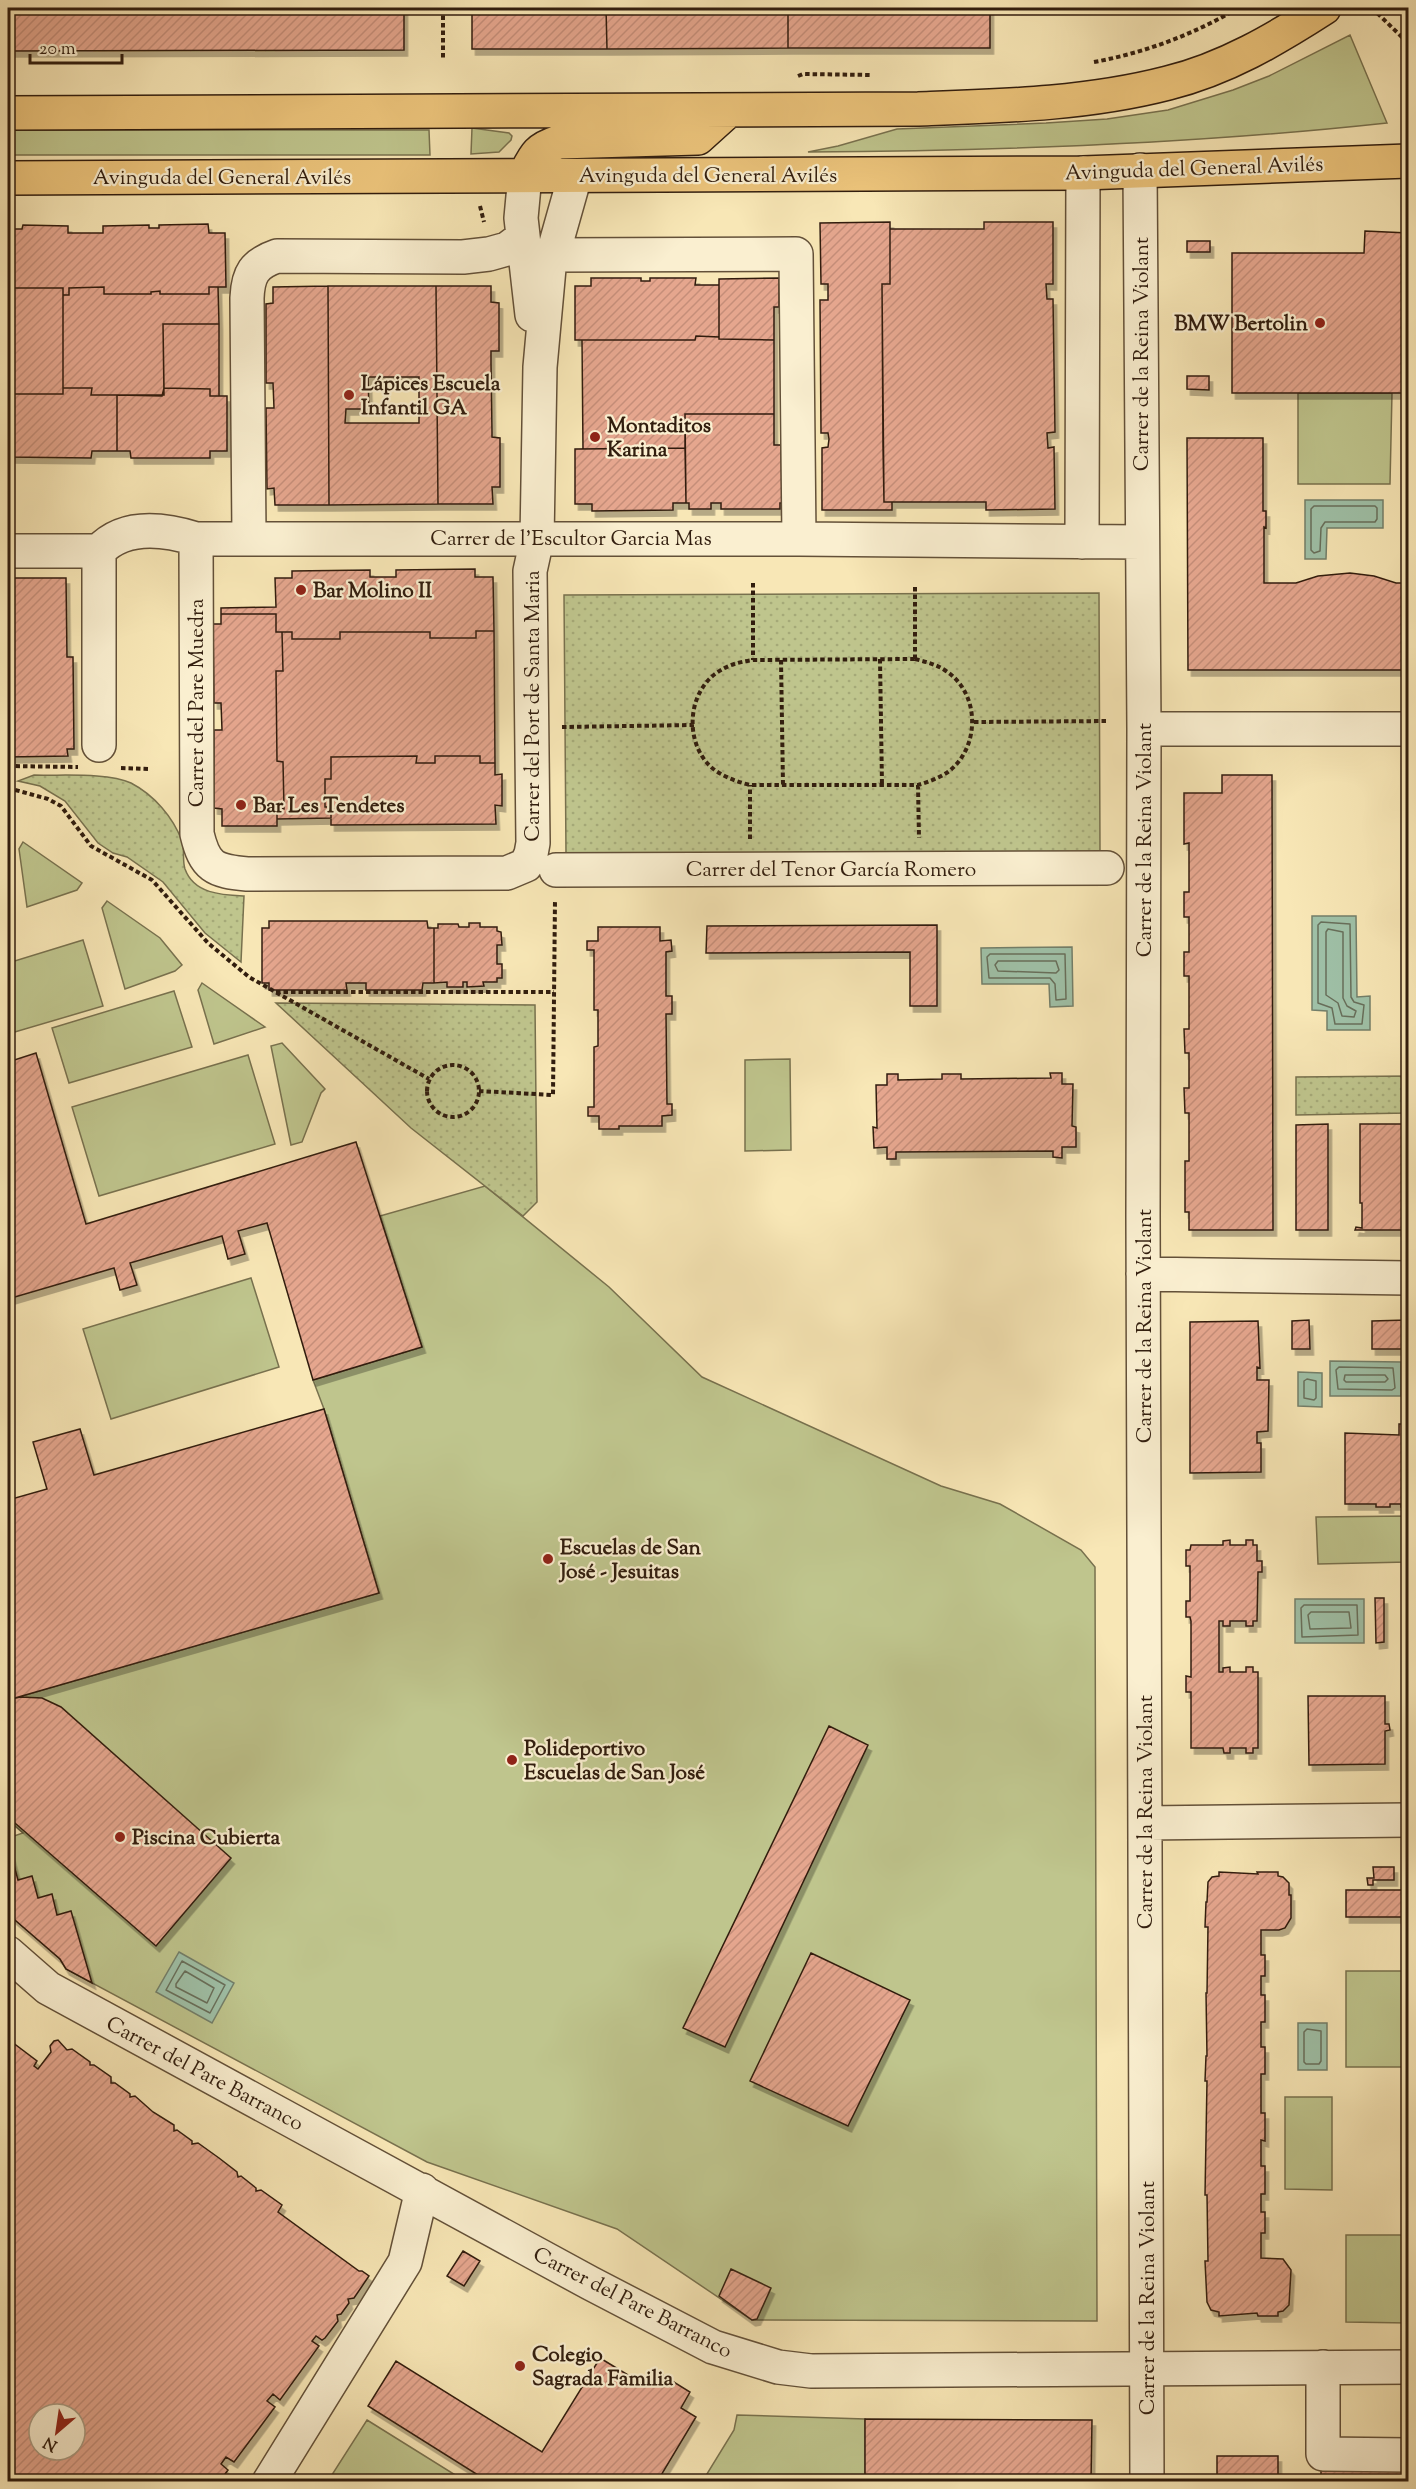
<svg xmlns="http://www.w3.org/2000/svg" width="1416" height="2489" font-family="'Sorts Mill Goudy',serif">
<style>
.grass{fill:#bfc58d;stroke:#78714e;stroke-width:1.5}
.park{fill:url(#park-dots);stroke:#78714e;stroke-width:1.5}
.water{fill:#9fc1a8;stroke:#737f6a;stroke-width:1.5}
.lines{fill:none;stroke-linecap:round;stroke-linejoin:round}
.shore{stroke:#686f5b;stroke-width:1.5}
.building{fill:url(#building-hatch);stroke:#311d0e;stroke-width:1.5;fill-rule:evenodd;filter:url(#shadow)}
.minor-casing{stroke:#635038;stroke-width:36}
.major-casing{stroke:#311d0e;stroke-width:36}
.path{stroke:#311d0e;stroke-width:4;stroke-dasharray:4.5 3;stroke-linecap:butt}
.minor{stroke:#faefd0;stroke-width:33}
.major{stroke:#ecc47b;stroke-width:33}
.poi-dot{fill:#8f2418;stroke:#faefd0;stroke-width:2}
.labels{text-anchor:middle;stroke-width:4.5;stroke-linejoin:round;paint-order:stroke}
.street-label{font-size:21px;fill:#311d0e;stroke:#faefd0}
.poi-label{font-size:21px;font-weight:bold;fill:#311d0e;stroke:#faefd0;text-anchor:start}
</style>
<defs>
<pattern id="park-dots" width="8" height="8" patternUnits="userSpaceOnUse" patternTransform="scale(1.5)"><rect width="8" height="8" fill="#bfc58d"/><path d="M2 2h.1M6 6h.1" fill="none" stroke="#a5a978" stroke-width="1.8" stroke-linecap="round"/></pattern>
<pattern id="building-hatch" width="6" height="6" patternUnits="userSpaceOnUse" patternTransform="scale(1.5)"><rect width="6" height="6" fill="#e5a68e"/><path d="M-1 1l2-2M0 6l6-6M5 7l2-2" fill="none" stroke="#c58e79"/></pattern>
<filter id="shadow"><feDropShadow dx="3.5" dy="6" stdDeviation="0" flood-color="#0004"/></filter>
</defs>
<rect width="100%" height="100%" fill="#f8e7b6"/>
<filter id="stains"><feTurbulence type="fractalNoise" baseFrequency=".00333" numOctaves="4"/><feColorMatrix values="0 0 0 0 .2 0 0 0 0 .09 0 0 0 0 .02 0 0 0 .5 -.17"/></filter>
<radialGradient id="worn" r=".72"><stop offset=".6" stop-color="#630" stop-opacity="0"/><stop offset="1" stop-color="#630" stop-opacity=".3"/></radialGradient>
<path class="grass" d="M1350,35L1387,123C1194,144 1002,151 808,152L838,146L897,129L1046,123L1107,119L1168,110L1233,90L1269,76Z
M472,128L509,133L512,136L511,140L499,152L471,154Z
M8,130H429L430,155H8Z
M1298,393H1392L1390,484H1298Z
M23,842L82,883L77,890L27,907L19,849Z
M107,901L160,938L182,965L175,971L125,989L102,908Z
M83,940L103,1006L8,1034V963Z
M202,983L265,1027L214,1044L198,990Z
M174,991L192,1047L69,1083L52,1028Z
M282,1043L325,1089L321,1093L302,1142L291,1145L271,1046Z
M248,1055L275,1144L99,1196L72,1107Z
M790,1059L791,1150L745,1151V1060Z
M485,1186L609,1287L702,1377L941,1486L1000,1504L1081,1550L1095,1567L1097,2321L752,2320L617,2229L427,2162L66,1969L60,1959L8,1914V1838L23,1833L8,1820V1700L379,1593L324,1409L313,1380L422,1347L380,1216Z
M251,1278L279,1367L111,1419L83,1329Z
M1408,1516V1562L1318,1564L1316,1517Z
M1346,1971H1408V2067H1346Z
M1285,2097H1332V2190L1285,2189Z
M1346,2235H1408V2323L1346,2322Z
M737,2415L865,2419V2481L702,2482L734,2430Z
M367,2420L465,2481H328Z"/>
<path class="park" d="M1099,593L1100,852L566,854L564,595Z
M34,775C61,776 107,772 131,783C154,795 173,817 182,841C185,850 182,860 185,869C194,894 222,895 244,896L241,962L205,933L163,882L127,857L113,853L98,843L65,801L40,786L18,781Z
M276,1003L535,1005L537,1202L523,1216L411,1128Z
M1408,1076V1113L1296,1115V1077Z"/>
<path class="water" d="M1305,500H1383V528H1327L1326,559H1305Z
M1312,916H1356L1357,997L1370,996V1030H1327V1011L1312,1010Z
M1072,947L1073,1006L1050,1007L1049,984H982L981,948Z
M1330,1361L1401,1362V1396H1330Z
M1298,1372L1322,1373V1407L1298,1406Z
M1295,1599H1364V1643H1295Z
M179,1952L234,1983L212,2023L156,1992Z
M1298,2023H1327V2070H1298Z"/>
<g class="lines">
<path class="shore" d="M1314,506H1375L1377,508V519L1375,522H1325L1321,528L1320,551L1314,553L1311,550V509Z
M1321,922L1350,924L1351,997L1354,1002L1364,1005L1362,1024H1335L1332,1008L1318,1003V925Z
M1328,929L1343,932V998L1347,1006L1356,1011L1354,1017L1342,1016L1338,1003L1326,995V932Z
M990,954H1065L1066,999L1056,1000L1055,984L1050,978H989L987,957Z
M998,961H1056L1059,970L1056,973L998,971L995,965Z
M1339,1367L1393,1368L1395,1388L1392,1390L1338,1389L1336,1370Z
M1345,1375H1385L1388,1379L1385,1382H1346L1344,1380Z
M1307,1379L1316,1381V1398L1314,1400L1304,1398V1381Z
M1304,1605H1357L1358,1635L1302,1637L1301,1608Z
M1311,1612H1349L1351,1628L1310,1629L1308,1615Z
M182,1961L225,1985L210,2013L166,1990Z
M185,1971L214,1988L207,2003L176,1987V1984Z
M1307,2029L1321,2031V2061L1319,2064H1306L1304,2062V2032Z"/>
</g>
<path class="building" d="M8,8H404V50L8,51Z
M472,8H606L607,49H472Z
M606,8H788V48L607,49Z
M788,8H990V48H788Z
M890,222V284H882L883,447L884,502H892V510H822V448L828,447L829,439L828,433H821L820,300H828V284H821L820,223Z
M984,222H1053V284H1046L1047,299H1053L1055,432L1047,433L1048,448L1054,447L1055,509L986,510V502H884L882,284H890V229H984Z
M208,224L209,233H225L226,287H209V294H160V291L151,292V294H104V287L69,288V295H63V288H8V226H13V229H22L23,225L68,226V233H103V226L149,225V228H159V225Z
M1365,231L1408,233V393H1232V253H1364Z
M1187,241H1210V252H1187Z
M591,278H641V281H650V278H696L695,285H719V337L696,336L695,340H575V286H591Z
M779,278V307H774V340L719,339V279Z
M328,286H436L438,504L329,505ZM368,377H419V423H345L346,409H369Z
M328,286L329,505H275L274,488L267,489L266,408H274L273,383H266V304L273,303V287Z
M436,286H491V302L499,303V351H491V363L492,432V437L500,438V487H492L493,504H438Z
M104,287V294H151V292L160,291V294H209V287H218L219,324H163L164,395H91L92,388H63V295H69V288Z
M8,288H63V394H8Z
M163,324H219V396H210V389L164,388Z
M696,336L719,337V339L774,340V414H685V448L583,449L582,340H695Z
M1187,376H1209V390L1187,389Z
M63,388H92L91,395H117V451H92L91,458L8,457V394H63Z
M164,388L210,389V396H227V451H210V458H131L130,451H117V395L162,396Z
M685,414H774V445H781L782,503H780V509H721V503H711V509H689V503H686Z
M1187,438H1263V511H1266V528L1264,527V583H1296L1318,576L1350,573L1374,576L1396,583H1408V670H1188Z
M685,448L686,503H673V510L592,511V504H575V449Z
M475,569V577H493L494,631H476V638H430V632H340V639H292V632H276V614H221V608L276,607L275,578H292V571L370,570V577H396V570Z
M8,578H66L67,657H73L74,749H67L68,756L8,757Z
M221,614H276V632H282L283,671H276L277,761L283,762L284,809L277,808V826H222V809L214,808V730H222L221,703H214L213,624H221Z
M476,631H494L495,763H480V756H435V763H416L417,756L331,757V779H325V807H331V818L277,819V808L284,809L283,762L277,761L276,671H283L282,632H292V639H340V632H430V638H476Z
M417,756L416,763H435V756H480V763H495V775L502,774V806L495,805L496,824L331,825V807H325V779H331V757Z
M1222,775H1272L1273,1230H1189V1212H1185V1161H1189V1113H1185L1184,1088H1189V1053H1185L1184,1029H1189V976H1184V952H1189V917H1184V892H1189V843L1184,844V793H1222Z
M269,921H427L428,928H434V983H423L422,990H366V983H346L347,990H269V983H262V928H269Z
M469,923H480V927H497V931L501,932L502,945H497V964H502V978H497V982H483L484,986L467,987V982H463V987H447V982L434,983V928H438V924H458L459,927H469Z
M937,925V1006H910V952L706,953L707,926Z
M598,927H660V941L671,940L672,951L666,952V996H672V1014H666L667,1104H672V1115L662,1116V1126H619V1129H599V1116H588V1107H594V1047L598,1046V1010H594V950H587V941H598Z
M36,1053L86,1224L356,1142L422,1347L313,1380L267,1223L238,1231L245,1254L228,1259L222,1236L130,1263L137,1285L120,1290L114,1268L8,1299V1062Z
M1050,1073H1062V1084H1073L1072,1126L1076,1127V1147H1062V1158L1053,1157V1151L896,1152V1159H887V1147L874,1148L873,1127L877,1128L876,1085H887V1074H898V1080L942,1079V1074H961V1079L1051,1078Z
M1328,1124V1230H1296V1125Z
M1360,1124H1408V1230H1355L1356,1227L1362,1228V1203H1360Z
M1309,1320L1310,1349H1292V1321Z
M1407,1320V1349H1372V1321Z
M1258,1321L1260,1368L1257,1367V1380H1269L1268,1431L1257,1432V1443H1261V1472L1190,1473V1322Z
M324,1409L379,1593L8,1700V1500L47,1489L33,1442L80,1429L94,1475Z
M1399,1424H1408V1507H1401V1504H1390V1507H1376V1504H1345V1433L1399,1435Z
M1230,1540V1545H1246V1540H1253V1545H1257V1561H1262V1572H1258L1257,1621H1253V1626H1246V1621H1230V1626H1223V1621H1219V1672H1223V1668L1230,1667V1672H1246V1667H1253V1672H1258V1748H1253V1753H1246V1748H1230V1753H1224L1223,1748H1191V1692H1186V1676L1191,1677V1621L1190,1617H1186V1601H1190V1566H1186V1550H1190L1191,1545H1223V1541Z
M1375,1598H1384V1642L1376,1643Z
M1308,1696H1385V1724H1389L1390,1730L1385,1731V1764L1309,1765Z
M20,1697L42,1698L61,1707L231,1858L156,1946L8,1817V1700Z
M829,1726L868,1745L725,2047L683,2028Z
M8,1843L18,1880L32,1876L38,1898L52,1894L57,1915L71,1911L92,1983L66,1969L60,1959L8,1914Z
M1373,1867H1394V1880H1373V1885H1368L1367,1878H1374Z
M1219,1872L1258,1874L1257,1872H1278V1876L1283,1877L1289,1883V1895H1291V1918L1285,1928L1279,1930H1261V1955H1265V1976H1261V1995H1265V2022H1261V2047H1265V2074H1261V2113H1265V2141L1261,2140V2166H1265V2194H1261V2212H1265V2233H1261V2258L1283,2259L1291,2270L1289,2305L1283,2311L1278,2312V2316H1258L1257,2313L1219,2316V2312L1211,2310L1207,2302L1205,2261H1208L1207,2195H1205L1207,2081H1205L1206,2056H1207L1206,1993H1207L1208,1927H1205L1206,1902H1207L1208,1882L1212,1877L1219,1876Z
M1408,1878V1929L1404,1924L1403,1917H1346V1890H1403L1404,1884Z
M811,1953L910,2000L848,2126L750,2081Z
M8,2039L37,2061L34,2066L38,2069L51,2052L50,2046L54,2041L58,2040L67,2050L72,2049L90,2062V2065H94L111,2077V2083H115L130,2094V2097L135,2096L153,2112L174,2125V2131L177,2130L192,2141V2144L198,2143L219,2158L237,2172L238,2177L241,2176L256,2188V2191L261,2190L282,2205L278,2212L359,2271H362L369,2276L354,2298L348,2299L349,2303L341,2314L337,2315L338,2321L325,2338L322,2340L316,2336L312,2341L319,2346L280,2400L273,2394L267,2401L275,2407L234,2462L226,2457L221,2464L228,2470L219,2482H8ZM39,2414H75V2450H39Z
M463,2251L480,2261L464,2286L447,2276Z
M731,2269L771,2288L757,2319L752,2320L719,2296Z
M600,2358L646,2386L656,2371L690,2392L681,2408L696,2417L657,2482H489L368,2406L396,2361L542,2452Z
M865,2419L1092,2420L1091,2482H865Z
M1217,2456H1278V2482H1217Z
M1321,2458L1408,2459V2482H1321Z"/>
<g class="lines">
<defs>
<path id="minor" d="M1140,170L1144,729L1143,1215L1147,2482
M525,175L521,218L532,315
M553,255L796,254L799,539
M249,537L247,298C248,274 254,264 277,256L463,257L489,254L507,249L522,238
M196,539L197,834C205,867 214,871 247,874L507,873L526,865L531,854L533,843L530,571L537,539L540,367L549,268L575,176
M1082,542L1083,173
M8,551H99C124,524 164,529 196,539H799L1142,542
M1144,729H1408
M99,745V551
M556,870L1107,868
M1143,1274L1408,1278
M1145,1823L1408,1820
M8,1953L48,1988L590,2283L713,2347L778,2367L811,2371L1408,2367
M1323,2367V2454L1408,2455
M269,2482L405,2262L422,2190"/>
<path id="major" d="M8,113L918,109C1002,106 1087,104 1168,83C1225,69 1276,39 1324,8
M525,175C535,155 537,149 559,142L698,138L729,110
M8,178L1083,173L1408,161"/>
</defs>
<use href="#minor" class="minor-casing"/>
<use href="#major" class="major-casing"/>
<path class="path" d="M443,8V58
M1372,8L1408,43
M1094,62C1144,53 1195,34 1238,8
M798,76L803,74L871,75
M480,206L484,222
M753,583V660
M880,659L882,785
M915,659C926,662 936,664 946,671C980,693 981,747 948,772C939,778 928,782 918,785H750C738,782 727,778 716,771C685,749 685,697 715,674C727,665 739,662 753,660Z
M915,659V585
M781,660L783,785
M974,722L1108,721
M562,727L694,725
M8,766L78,767
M121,768L150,769
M918,785L919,838
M8,788L48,799L61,806L91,846L152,880L208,943L249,977L429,1079
M750,839V785
M276,992H554
M427 1091a26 26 0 1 1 52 0a26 26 0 1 1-52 0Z
M479,1091L553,1095L555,900"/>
<use href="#minor" class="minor"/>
<use href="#major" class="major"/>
</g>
<g class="poi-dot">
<circle cx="1320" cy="323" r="6"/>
<circle cx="349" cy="395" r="6"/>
<circle cx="595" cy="437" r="6"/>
<circle cx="301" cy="590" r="6"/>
<circle cx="241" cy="805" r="6"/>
<circle cx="548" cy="1559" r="6"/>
<circle cx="512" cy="1760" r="6"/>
<circle cx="120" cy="1837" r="6"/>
<circle cx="520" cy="2366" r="6"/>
</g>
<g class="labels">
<g class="street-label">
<text transform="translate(1194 168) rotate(-2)" y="7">Avinguda del General Avilés</text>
<text x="708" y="182">Avinguda del General Avilés</text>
<text x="222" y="184">Avinguda del General Avilés</text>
<text transform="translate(1141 354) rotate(-90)" y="7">Carrer de la Reina Violant</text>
<text x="571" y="545">Carrer de l'Escultor Garcia Mas</text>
<text transform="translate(196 703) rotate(-90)" y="7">Carrer del Pare Muedra</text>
<text transform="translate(532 706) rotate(-90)" y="7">Carrer del Port de Santa Maria</text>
<text transform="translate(1144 840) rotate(-90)" y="7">Carrer de la Reina Violant</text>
<text x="831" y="876">Carrer del Tenor García Romero</text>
<text transform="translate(1144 1326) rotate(-90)" y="7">Carrer de la Reina Violant</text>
<text transform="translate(1145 1812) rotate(-90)" y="7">Carrer de la Reina Violant</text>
<text transform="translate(205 2073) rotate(28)" y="7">Carrer del Pare Barranco</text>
<text transform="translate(1147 2298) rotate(-90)" y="7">Carrer de la Reina Violant</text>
<text transform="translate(633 2302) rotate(27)" y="7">Carrer del Pare Barranco</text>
</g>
<g class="poi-label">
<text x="1308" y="330" text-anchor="end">BMW Bertolin</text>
<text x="361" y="390">Lápices Escuela<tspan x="361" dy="24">Infantil GA</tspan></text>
<text x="607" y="432">Montaditos<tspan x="607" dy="24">Karina</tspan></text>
<text x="313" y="597">Bar Molino II</text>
<text x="253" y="812">Bar Les Tendetes</text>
<text x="560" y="1554">Escuelas de San<tspan x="560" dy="24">José - Jesuitas</tspan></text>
<text x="524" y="1755">Polideportivo<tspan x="524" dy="24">Escuelas de San José</tspan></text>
<text x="132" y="1844">Piscina Cubierta</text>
<text x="532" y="2361">Colegio<tspan x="532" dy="24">Sagrada Familia</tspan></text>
</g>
</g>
<rect width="1416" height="2489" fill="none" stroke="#f8e7b6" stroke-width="30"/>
<rect x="9" y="9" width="1398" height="2471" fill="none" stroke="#311d0e" stroke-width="3"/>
<rect x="15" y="15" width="1386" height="2459" fill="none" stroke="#311d0e" stroke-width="1.5"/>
<g transform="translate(57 2432) rotate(209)"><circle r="28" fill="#faefd0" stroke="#aa9b82" stroke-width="1.5"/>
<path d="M0-4.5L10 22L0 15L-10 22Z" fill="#8f2418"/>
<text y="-9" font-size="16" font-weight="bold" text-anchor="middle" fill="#311d0e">N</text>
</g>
<path d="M30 54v9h92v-9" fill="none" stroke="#311d0e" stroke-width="3"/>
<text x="39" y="54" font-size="18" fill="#311d0e" stroke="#faefd0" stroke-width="4.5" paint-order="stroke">20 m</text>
<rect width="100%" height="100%" filter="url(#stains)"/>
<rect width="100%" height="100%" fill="url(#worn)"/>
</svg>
